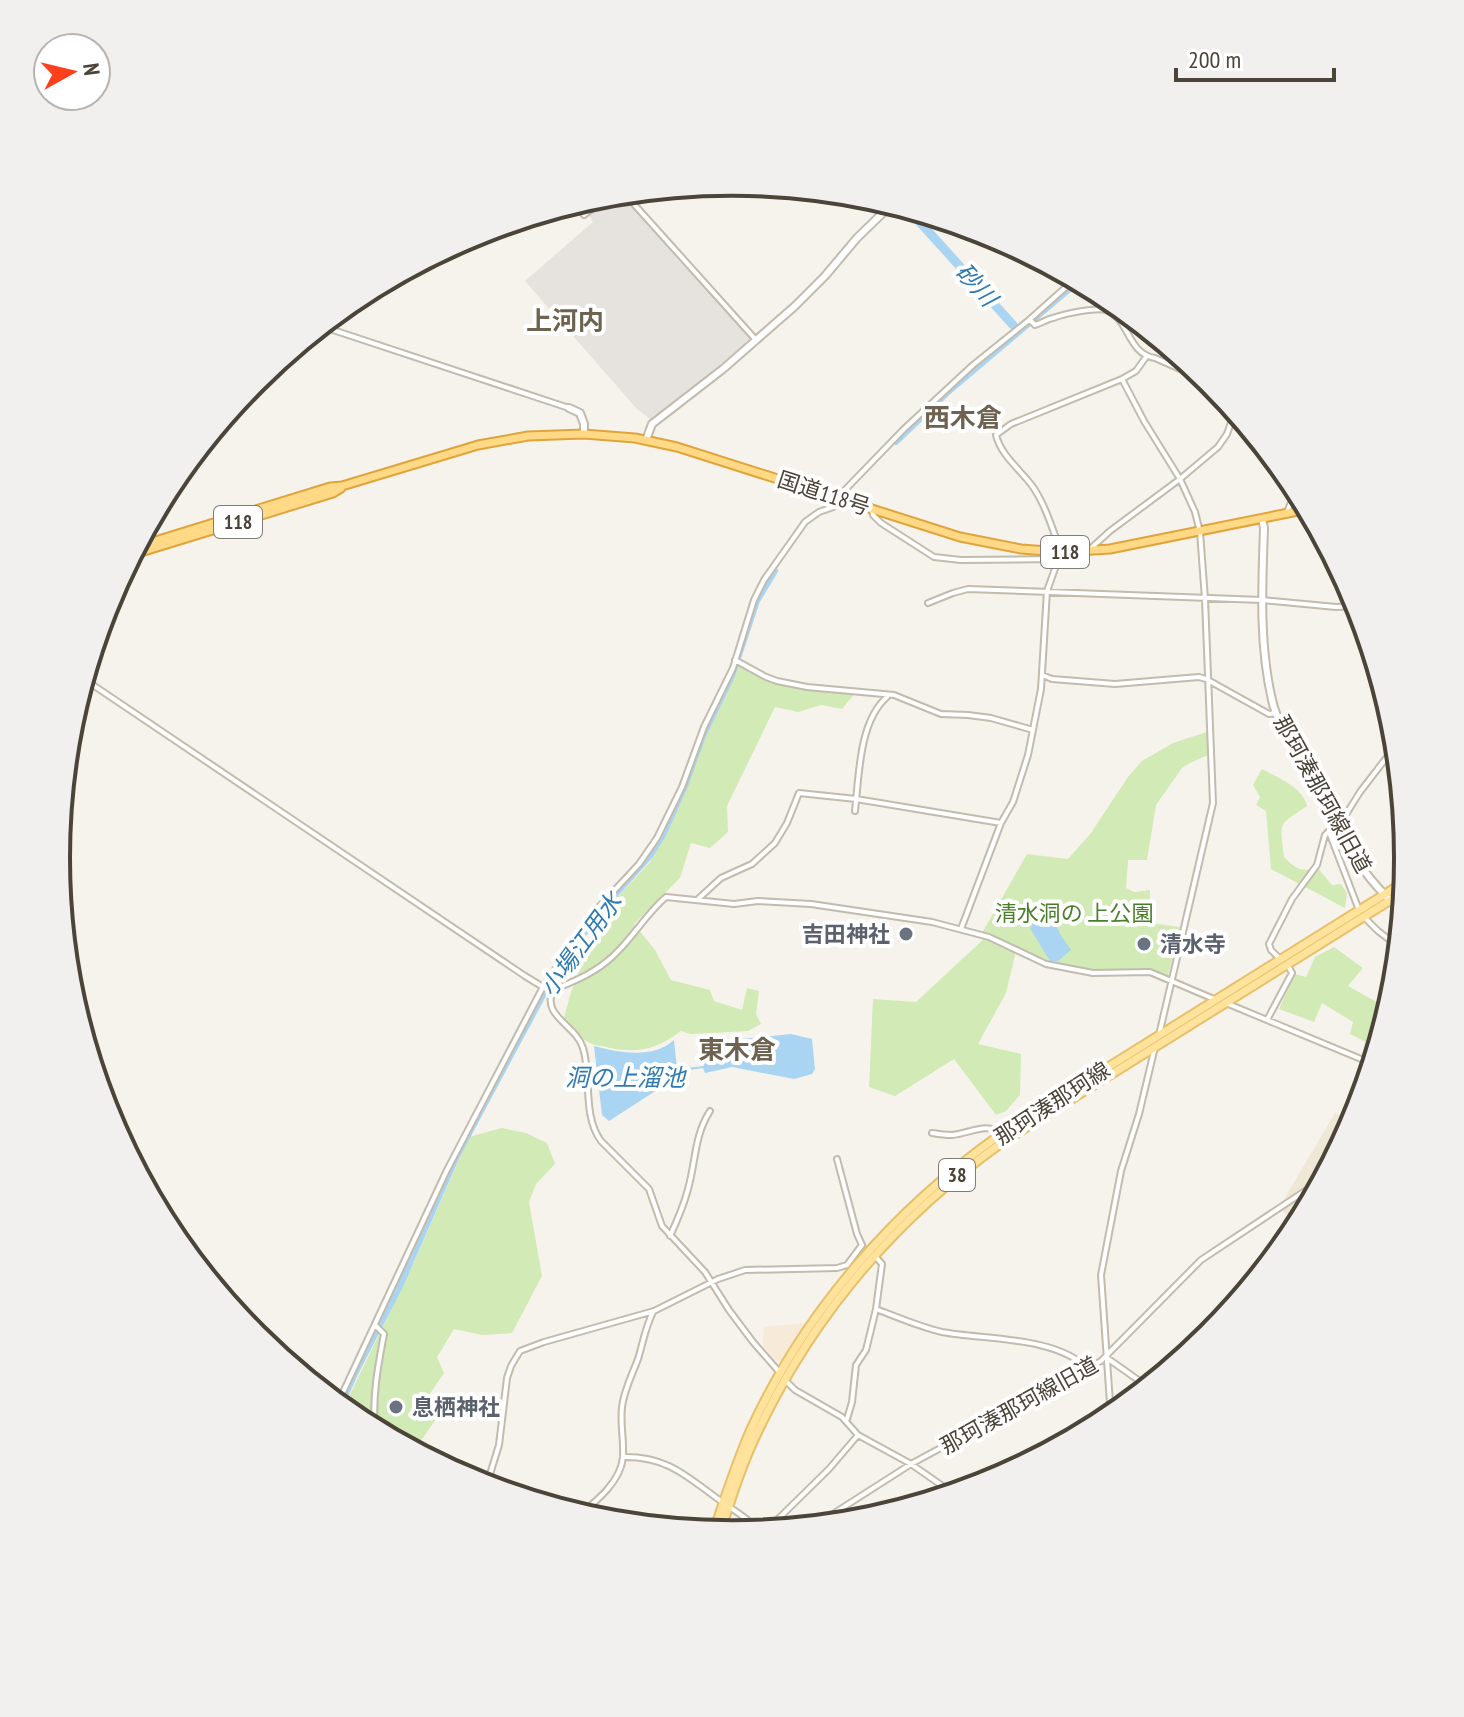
<svg xmlns="http://www.w3.org/2000/svg" width="1464" height="1717" font-family="'PT Sans Narrow','Noto Sans JP',sans-serif">
<style>
.commercial{fill:#f7ead8}
.industrial{fill:#e6e2dd}
.education{fill:#efe8d6}
.green{fill:#d2eab5}
.water{fill:#a9d4f2}
.lines{fill:none;stroke-linecap:round;stroke-linejoin:round}
.canal{stroke:#a9d4f2;stroke-width:6}
.river{stroke:#a9d4f2;stroke-width:9}
.minor-casing{stroke:#c2bbae;stroke-width:8}
.tertiary-casing{stroke:#c2bbae;stroke-width:10}
.primary-casing{stroke:#e6c16a;stroke-width:11}
.trunk-casing{stroke:#e0a43c;stroke-width:11}
.minor{stroke:#fff;stroke-width:4}
.tertiary{stroke:#fff;stroke-width:6}
.primary{stroke:#ffe39c;stroke-width:7}
.trunk{stroke:#ffd985;stroke-width:7}
.worship-dot{fill:#6b7280;stroke:#fff;stroke-width:3}
.labels{text-anchor:middle;stroke-width:8;stroke-linejoin:round;paint-order:stroke}
.shield{fill:#fff;stroke:#817c74;stroke-width:2}
.shield-label{font-size:20px;font-weight:bold;fill:#4b4439}
.street-label{font-size:22px;fill:#4b4439;stroke:#fff}
.park-label{font-size:22px;fill:#4a7f2a;stroke:#fff}
.worship-label{font-size:22px;font-weight:bold;fill:#5b616d;stroke:#fff;text-anchor:start}
.water-label{font-size:24px;font-style:italic;fill:#2e7ab2;stroke:#fff}
.quarter-label{font-size:26px;font-weight:bold;fill:#6e6250;stroke:#fff}
.rim{fill:none;stroke:#4b4439;stroke-width:4}
</style>
<rect width="100%" height="100%" fill="#f6f3ec"/>
<path class="commercial" d="M805,1323L783,1361H776L763,1345L764,1327Z"/>
<path class="industrial" d="M616,194L624,196L752,337L683,397L650,419L637,409L525,281L593,222L590,217V213Z"/>
<path class="education" d="M1335,1113L1354,1123L1299,1225L1281,1210L1280,1206Z"/>
<path class="green" d="M739,666L773,683L810,691L856,692L842,709L821,705L798,712L775,707L727,806L728,832L710,848L691,843L680,878L634,924L655,950L671,980L710,990L714,1001L742,1010L747,988L759,991L756,1014L761,1024L748,1031L691,1034L681,1031C658,1048 640,1054 610,1048C604,1046 597,1046 592,1044C580,1039 572,1027 564,1018L571,992L601,915L650,862L685,789L704,734Z
M1207,732L1208,755L1190,763L1182,768L1156,805L1147,860H1128L1126,888L1134,892L1150,890V923L1180,927L1168,976H1099L1048,963L1017,947L1006,993L978,1044L1021,1054L1020,1095L1006,1111L996,1115L954,1059L895,1096L869,1087L873,999L916,1002L987,936L982,933L1027,854L1068,859L1091,833L1128,777L1142,761L1173,743Z
M1262,769C1278,778 1303,787 1307,806C1277,826 1280,821 1284,857C1296,869 1300,872 1318,868L1332,885L1341,884L1347,893L1345,908L1271,869L1266,811L1256,805L1260,797L1253,785Z
M1334,947L1363,968L1348,986L1389,1009L1378,1048L1350,1034L1353,1022L1322,1003L1314,1022L1279,1009L1295,974L1306,977L1315,957Z
M502,1128L526,1133L547,1143L555,1164L536,1184L529,1202L542,1276L512,1333L482,1335L454,1329L437,1357L444,1373L429,1395L440,1413L414,1451L356,1420L343,1409L415,1260L469,1137Z"/>
<path class="water" d="M1045,916L1053,917L1060,934L1071,950L1058,961H1050L1030,928L1035,919Z
M791,1034L812,1039L815,1069L812,1074L794,1079L732,1067L705,1073L703,1068L677,1072V1080L660,1088L609,1121L602,1115L594,1046C620,1053 653,1059 674,1040L677,1069L704,1066L703,1043Z"/>
<g class="lines">
<path class="canal" d="M896,442L947,393L1079,281
M340,1407L356,1372L400,1286L457,1156L548,986L597,915L650,856L663,835L685,786L703,736L732,676L757,601L775,571"/>
<path class="river" d="M907,208L1013,325"/>
<defs>
<path id="minor" d="M624,193L756,340
M574,203L584,215L611,194
M1059,271L1070,282
M1030,320L1035,325C1042,323 1047,319 1053,318C1064,314 1099,306 1108,311C1129,320 1128,354 1155,358L1212,383
M321,326L569,408
M1122,379L1144,421L1180,479L1195,512L1200,532L1205,599L1213,803L1159,1035
M872,510L873,515L881,523L934,557L961,560L1058,559
M1287,512L1297,488
M1089,550L1110,531L1180,479L1218,447L1227,434L1235,411
M928,603L953,593L968,589L1262,600L1336,607L1358,606
M735,660L766,677L777,681L807,687L894,695L941,714L968,715L991,718L1033,730
M1042,675L1052,679L1115,684L1199,677L1206,679L1269,714L1276,713
M84,679L525,976L543,987L553,990C574,981 595,973 612,957C632,939 646,914 666,897L734,904L758,901L811,904L932,922L989,937L1046,964L1093,973L1150,972L1214,999
M855,811C859,776 859,721 887,697
M1329,832L1359,910
M697,900L721,878L752,864L775,843L787,823L799,793L856,799L1001,823
M1364,917L1378,931L1399,947
M961,929L1001,823L1013,802L1028,755L1041,689L1047,591L1061,552C1053,531 1046,506 1033,487C1021,470 1001,456 996,435L1011,424L1122,379L1136,371L1146,357
M1281,960L1271,950L1269,944L1292,899L1317,865L1325,835L1345,816L1360,792L1397,744
M553,990C541,1016 576,1025 583,1048C592,1077 582,1115 601,1141L649,1189L662,1226L705,1272L729,1310L753,1342L781,1374
M1226,1003L1373,1064
M1267,1020L1292,973L1288,966
M932,1133C938,1134 945,1135 952,1135C968,1134 988,1121 1001,1134
M837,1159L857,1234L862,1245
M670,1236C677,1221 684,1205 688,1189C696,1161 694,1136 710,1111
M876,1309C897,1317 920,1327 942,1332C984,1340 1055,1336 1087,1368
M375,1325L384,1334C378,1366 372,1397 375,1430
M1107,1358L1148,1387
M786,1381L795,1390L842,1417L858,1435L911,1464L954,1494
M337,1405L447,1170L543,987L597,909L639,864L657,838L682,787L704,727L733,668L754,600L764,580L805,522L819,512L833,507L842,493L904,429L973,365L1029,320L1075,279
M1111,1417L1101,1275L1121,1171L1139,1114L1155,1047
M847,1419L852,1402L856,1365L866,1350L876,1309L882,1264L875,1256
M623,1457C670,1456 689,1479 725,1504C737,1512 750,1520 760,1531
M486,1487L499,1445L507,1378L511,1366L520,1351L544,1342L654,1311L718,1279L745,1270L837,1268L847,1265L862,1245
M579,1515C597,1501 621,1481 623,1457C624,1440 620,1424 622,1407C624,1390 632,1375 638,1359C643,1343 645,1328 653,1312
M776,1521L829,1469L858,1435
M814,1526L911,1464L1101,1361L1201,1260L1323,1179"/>
<path id="tertiary" d="M569,408L580,413L584,424V434
M646,440L652,424L723,369L795,306L825,276L857,238L892,204
M1262,519L1264,528C1262,586 1259,644 1272,700C1278,726 1294,749 1306,772C1325,805 1343,842 1366,873C1377,888 1390,900 1403,914"/>
<path id="primary" d="M713,1533C725,1498 736,1463 751,1429C806,1310 894,1210 1001,1134L1406,881
M720,1533C731,1499 742,1464 758,1431C814,1314 897,1217 1003,1142L1405,891"/>
<path id="trunk" d="M136,547L330,487L342,486L478,445L528,436L584,434L635,438L677,447L960,537L1021,549L1061,552L1110,549L1308,509
M131,555L333,493L341,488"/>
</defs>
<use href="#minor" class="minor-casing"/>
<use href="#tertiary" class="tertiary-casing"/>
<use href="#primary" class="primary-casing"/>
<use href="#trunk" class="trunk-casing"/>
<use href="#minor" class="minor"/>
<use href="#tertiary" class="tertiary"/>
<use href="#primary" class="primary"/>
<use href="#trunk" class="trunk"/>
</g>
<g class="worship-dot">
<circle cx="906" cy="934" r="8"/>
<circle cx="1144" cy="944" r="8"/>
<circle cx="396" cy="1407" r="8"/>
</g>
<g class="labels">
<g class="shield">
<rect x="214" y="506" width="48" height="32" rx="6"/>
<rect x="1041" y="536" width="48" height="32" rx="6"/>
<rect x="939" y="1159" width="36" height="32" rx="6"/>
</g>
<g class="shield-label">
<text x="238" y="529">118</text>
<text x="1065" y="559">118</text>
<text x="957" y="1182">38</text>
</g>
<g class="street-label">
<text transform="translate(824 493) rotate(18)" y="8">国道118号</text>
<text transform="translate(1323 794) rotate(61)" y="8">那珂湊那珂線旧道</text>
<text transform="translate(1052 1103) rotate(-33)" y="8">那珂湊那珂線</text>
<text transform="translate(1019 1405) rotate(-29)" y="8">那珂湊那珂線旧道</text>
</g>
<g class="park-label">
<text x="1074" y="921">清水洞の 上公園</text>
</g>
<g class="worship-label">
<text x="890" y="942" text-anchor="end">吉田神社</text>
<text x="1160" y="952">清水寺</text>
<text x="412" y="1415">息栖神社</text>
</g>
<g class="water-label">
<text transform="translate(976 285) rotate(48)" y="8">砂川</text>
<text transform="translate(581 945) rotate(-54)" y="8">小場江用水</text>
<text x="625" y="1086">洞の上溜池</text>
</g>
<g class="quarter-label">
<text x="565" y="330">上河内</text>
<text x="963" y="427">西木倉</text>
<text x="737" y="1059">東木倉</text>
</g>
</g>
<path d="M0 0H1464V1717H0ZM70 858a662 662 0 1 1 1324 0a662 662 0 1 1-1324 0Z" fill="#f1f0ef" fill-rule="evenodd"/>
<path class="rim" d="M70 858a662 662 0 1 1 1324 0a662 662 0 1 1-1324 0Z"/>
<g transform="translate(72 72) rotate(82)"><circle r="38" fill="#ffffff" stroke="#b7b4b0" stroke-width="2"/>
<path d="M0-6L14 30L0 20L-14 30Z" fill="#fc3f1d"/>
<text y="-12" font-size="22" font-weight="bold" text-anchor="middle" fill="#4b4439">N</text>
</g>
<path d="M1176 68v12h158v-12" fill="none" stroke="#4b4439" stroke-width="4"/>
<text x="1188" y="68" font-size="24" fill="#4b4439" stroke="#ffffff" stroke-width="6" paint-order="stroke">200 m</text>
</svg>
